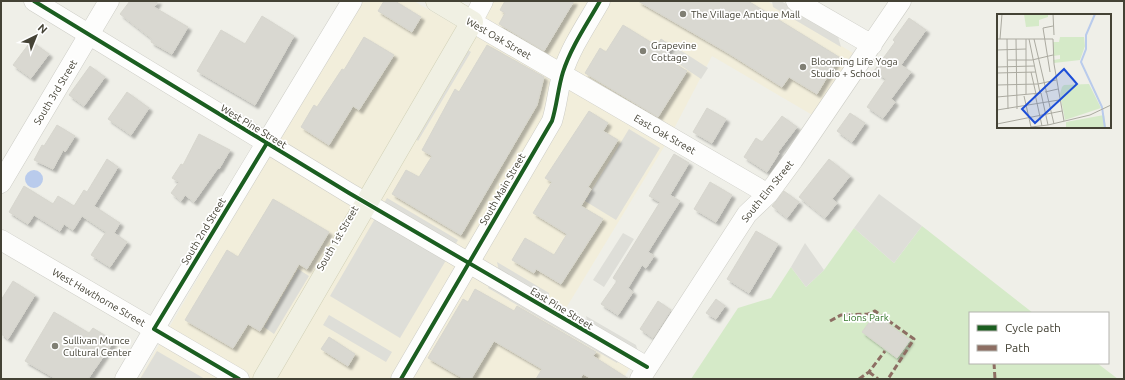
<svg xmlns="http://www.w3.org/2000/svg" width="1125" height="380" font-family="Ubuntu,sans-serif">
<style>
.commercial{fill:#f2eedb}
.green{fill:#d5eac8}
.parking{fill:#deded8}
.water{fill:#b9cbec}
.building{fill:#d9d8d1;stroke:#d7d6ce;filter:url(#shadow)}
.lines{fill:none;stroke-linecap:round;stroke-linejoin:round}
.minor-casing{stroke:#cdcdc6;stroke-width:21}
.major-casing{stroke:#d1d0b6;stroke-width:23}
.minor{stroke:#fdfdfc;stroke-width:20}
.major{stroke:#f0f0e3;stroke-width:22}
.quiet{stroke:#8d6e63;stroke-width:3;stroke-dasharray:6 3;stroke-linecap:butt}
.cycleway-casing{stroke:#fff;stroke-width:6}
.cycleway{stroke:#1b5e20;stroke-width:4}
.poi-dot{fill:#807f74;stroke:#fff;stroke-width:1.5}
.labels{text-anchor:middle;stroke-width:3.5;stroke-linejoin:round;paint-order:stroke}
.poi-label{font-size:10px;fill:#444235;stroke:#fff;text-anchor:start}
.street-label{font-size:10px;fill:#444235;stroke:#fff}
.park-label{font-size:10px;fill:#337529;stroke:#fff}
.inset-river{fill:none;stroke:#b9cbec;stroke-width:2}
.inset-road{fill:none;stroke:#abaaa0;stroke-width:1}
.view{fill:#1d4ed8;fill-opacity:0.15;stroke:#1d4ed8;stroke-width:2}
.inset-edge{fill:none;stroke:#444235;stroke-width:2}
</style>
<defs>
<filter id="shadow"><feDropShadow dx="3.5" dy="3.5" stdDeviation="1" flood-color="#0004"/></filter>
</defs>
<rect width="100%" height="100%" fill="#efefe8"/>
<path class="commercial" d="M360,1H414L470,34L489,1H767L853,53L814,116L712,56L667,142L557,323L631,366L623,379H139Z"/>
<path class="green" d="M922,226L1033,313H970V363H1097L1118,379H691L738,308L771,298L791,267L806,287L824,270L854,228L894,263Z"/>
<path class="parking" d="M772,1H781L837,33L841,47L773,7Z
M674,46L708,68L701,79L667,56Z
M465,48L471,52L418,141L414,137Z
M629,129L660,148L616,220L585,201Z
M879,194L922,226L894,263L854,228Z
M387,198L458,240L400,338L330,296Z
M623,233L634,239L604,287L593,280Z
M805,243L824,270L806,287L791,267Z
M497,262L549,293L550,306L500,276Z
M298,269L309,276L274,334L264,327Z
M491,283L620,358L617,363L488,288Z
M329,315L392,352L386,362L323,325Z
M586,316L636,345L640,359L589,329Z
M157,351L205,379H140Z"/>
<path class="water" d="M25 179a9 9 0 1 1 18 0a9 9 0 1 1-18 0Z"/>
<path class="building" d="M130,1H158L154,7L188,27L172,54L151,42L152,39L120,14Z
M384,1H395L421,17L412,32L378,11Z
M505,1H574L544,51L499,24L505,13L500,10Z
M638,1H748L839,57L817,94L789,77L782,87L728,53Z
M262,16L294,36L255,105L197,71L221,30L245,44Z
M909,18L926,30L901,65L911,72L891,99L895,102L883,118L867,107L886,79L874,71L895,42L893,40Z
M623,25L657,46L661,39L671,46L664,57L687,71L658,117L585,73L600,48L606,52Z
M364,37L394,55L359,110L353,106L329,145L301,127L314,105L317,107L342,69L344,70Z
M31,41L49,54L31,78L13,65Z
M487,45L544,77L537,105L461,235L392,194L406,170L419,177L432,156L422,150L455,89L459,92Z
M90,66L105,77L84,106L69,95Z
M127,92L149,108L131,135L108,119Z
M707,108L726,119L712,143L693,132Z
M589,111L608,123L603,131L618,140L588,187L591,189L581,206L603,219L561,284L536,269L534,273L512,260L525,238L554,255L567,234L533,213L552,182L545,178Z
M850,113L865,123L852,142L837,131Z
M782,116L797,127L778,152L779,153L767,172L744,157L756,138L762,142Z
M57,125L75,136L65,152L63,150L53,169L34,160L42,145L44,146Z
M199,134L230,150L219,169L218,168L194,202L185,195L181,201L171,193L179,182L172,178L181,164L183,165Z
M674,154L689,163L670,195L680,201L648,252L654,256L646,268L642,265L628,288L633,292L618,315L601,304L617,281L613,278L660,202L649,196Z
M107,159L118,167L94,206L120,223L114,233L127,242L110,267L91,255L106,232L82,216L73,230L64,224L60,231L34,215L28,224L9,212L24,186L53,204L58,196L74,206L84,190L87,192Z
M829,159L850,176L832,199L837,203L825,218L799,197Z
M710,182L732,195L716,222L694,209Z
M784,191L799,202L787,218L772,206Z
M273,199L329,232L307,269L299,264L260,331L248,324L233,348L185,320L227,250L238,257Z
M756,231L778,244L749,293L727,279Z
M13,281L35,295L8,339L1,334V300Z
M475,289L514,311L517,306L596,352L593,356L629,379H592L583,374L580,379H536L542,369L494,341L471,379H464L428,358L463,299L468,302Z
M716,299L725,306L716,319L706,313Z
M658,301L671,310L653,338L640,329Z
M54,312L89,333L93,328L114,341L88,379H56L25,361Z
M875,314L910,340L897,358L862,332Z
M329,337L355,354L348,366L321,349Z"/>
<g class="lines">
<defs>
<path id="minor" d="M34,1L349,193L647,367
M483,1L472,22L768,194
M796,1L872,45
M1,183L109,1
M1,240L239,379
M125,379L166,309L352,1
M401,379L552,121C557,105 558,88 563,72C571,47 587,24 600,1
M640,379L747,214L768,194L793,160L901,1"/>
<path id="major" d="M264,379L472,22L437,1"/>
</defs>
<use href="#minor" class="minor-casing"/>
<use href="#major" class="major-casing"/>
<use href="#minor" class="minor"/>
<use href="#major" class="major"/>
<path class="quiet" d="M830,321L841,315L868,314L875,311L914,339L888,379
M994,363L995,379
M869,372L878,379
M859,379L869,372L885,351"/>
<defs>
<path id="cycleway" d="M34,1L349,193L647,367
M239,379L154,329L267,143
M401,379L552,121C557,105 558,88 563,72C571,47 587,24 600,1"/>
</defs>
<use href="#cycleway" class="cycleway-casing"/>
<use href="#cycleway" class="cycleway"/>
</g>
<g class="poi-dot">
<circle cx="683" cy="14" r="4"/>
<circle cx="643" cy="51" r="4"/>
<circle cx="803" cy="67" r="4"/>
<circle cx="55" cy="346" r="4"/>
</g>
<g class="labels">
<g class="poi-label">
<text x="691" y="18">The Village Antique Mall</text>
<text x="651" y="49">Grapevine<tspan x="651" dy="12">Cottage</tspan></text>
<text x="811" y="65">Blooming Life Yoga<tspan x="811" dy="12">Studio + School</tspan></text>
<text x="63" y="344">Sullivan Munce<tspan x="63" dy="12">Cultural Center</tspan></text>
</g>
<g class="street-label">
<text transform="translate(499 38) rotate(30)" y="4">West Oak Street</text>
<text transform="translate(55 92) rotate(-59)" y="4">South 3rd Street</text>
<text transform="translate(254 126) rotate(31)" y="4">West Pine Street</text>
<text transform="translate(665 134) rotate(30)" y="4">East Oak Street</text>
<text transform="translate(502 189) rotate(-60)" y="4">South Main Street</text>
<text transform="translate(767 191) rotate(-51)" y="4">South Elm Street</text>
<text transform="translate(203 231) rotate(-59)" y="4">South 2nd Street</text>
<text transform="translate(337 238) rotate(-60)" y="4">South 1st Street</text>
<text transform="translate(99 297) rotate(30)" y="4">West Hawthorne Street</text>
<text transform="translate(562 308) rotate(31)" y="4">East Pine Street</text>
</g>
<g class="park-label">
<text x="866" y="321">Lions Park</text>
</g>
</g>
<g transform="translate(997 14)">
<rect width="114" height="114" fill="#efefe8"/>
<path d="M27,0H51V3L42,6V12L29,13ZM63,23H87L88,32L83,46L57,49L56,46L63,45V41L56,42V28H62ZM92,70L104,94L68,106L63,80L65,73L67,71ZM107,101L109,114H69V108Z" fill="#d5eac8"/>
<path class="inset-river" d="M98,0L89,21V35L84,48L105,93L108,114"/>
<path class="inset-road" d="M56,0L57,21M0,25H56L57,50L67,107M3,25L5,0M10,25L11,95M19,25L20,95M29,25V80M32,25L43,79M37,25L57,110M0,36L29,35M11,46H35L56,41M0,53L37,52M34,58L39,80M53,58L46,14L56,12M0,59L39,58M0,71L41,70L59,66M48,78L61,75M38,80L45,112M27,82L34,113L51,111M0,83L44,79L51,111L93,101L114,91M0,96L62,86M0,110L65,97"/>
<path class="view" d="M67,55L80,70L38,109L25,95Z"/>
<rect width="114" height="114" class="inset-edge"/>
</g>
<rect width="1125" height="380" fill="none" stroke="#444235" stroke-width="4"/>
<rect x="969" y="312" width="140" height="52" fill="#ffffff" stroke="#b4b3ae"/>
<rect x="977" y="325" width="20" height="6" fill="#1b5e20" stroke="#b4b3ae"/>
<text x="1005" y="332" font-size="12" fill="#444235">Cycle path</text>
<rect x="977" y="345" width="20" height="6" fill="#8d6e63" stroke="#b4b3ae"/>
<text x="1005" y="352" font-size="12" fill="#444235">Path</text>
<g transform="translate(36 36) rotate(43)" stroke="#ffffff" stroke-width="3" paint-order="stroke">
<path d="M0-3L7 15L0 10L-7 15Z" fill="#444235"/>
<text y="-6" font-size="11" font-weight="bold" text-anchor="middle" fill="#444235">N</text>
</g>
</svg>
